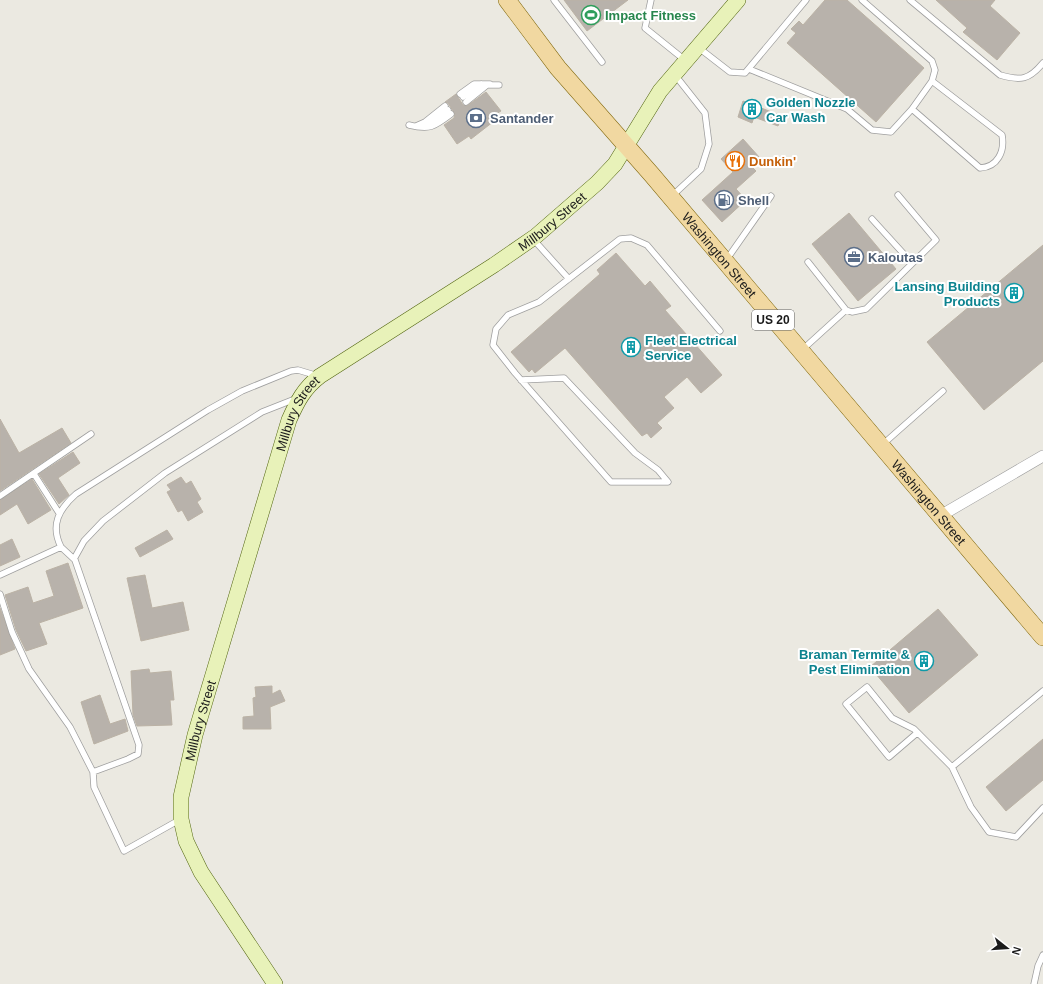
<svg xmlns="http://www.w3.org/2000/svg" width="1043" height="984" font-family="Helvetica,sans-serif">
<style>
.building{fill:#b8b2ab;stroke:#bbb2a5}
.lines{fill:none;stroke-linecap:round;stroke-linejoin:round}
.lane-casing{stroke:#9f9f9f;stroke-width:7}
.street-casing{stroke:#9f9f9f;stroke-width:12}
.secondary-casing{stroke:#51640f;stroke-width:16}
.primary-casing{stroke:#836a0f;stroke-width:18}
.lane{stroke:#fff;stroke-width:5.5}
.street{stroke:#fff;stroke-width:11}
.secondary{stroke:#e8f2b9;stroke-width:15}
.primary{stroke:#f1d8a1;stroke-width:17}
.labels{text-anchor:middle;stroke-width:4;stroke-linejoin:round;paint-order:stroke}
.shield{fill:#fff;stroke:#5f5f5f;stroke-width:1}
.shield-label{font-size:12px;font-weight:bold;fill:#1b1b1b}
.leisure-label{font-size:13px;font-weight:bold;fill:#27864d;stroke:#fff;text-anchor:start}
.culture-label{font-size:13px;font-weight:bold;fill:#0d838f;stroke:#fff;text-anchor:start}
.service-label{font-size:13px;font-weight:bold;fill:#4e5e75;stroke:#fff;text-anchor:start}
.food-label{font-size:13px;font-weight:bold;fill:#c56008;stroke:#fff;text-anchor:start}
.street-label{font-size:13px;fill:#1b1b1b;stroke:#fff}
</style>
<rect width="100%" height="100%" fill="#ebe9e1"/>
<path class="building" d="M564,0H628L587,31Z
M825,0H847L924,68L876,122L787,43L796,33L791,29L799,21L803,25Z
M936,0H995L990,6L1020,33L997,60L963,32L967,28Z
M486,92L501,111L496,114L498,118L471,139L469,136L457,144L444,125L454,118L455,114L448,103L445,102L456,94L463,105L467,106Z
M743,101L782,116L778,126L754,117L752,123L738,117Z
M743,139L760,158L751,166L756,171L736,189L746,200L722,222L702,200L733,172L721,159Z
M849,213L896,269L858,301L812,244Z
M1043,245V361L984,410L927,342Z
M616,253L645,286L650,281L671,306L665,310L722,375L701,393L687,377L664,397L674,408L657,423L662,428L651,438L647,433L642,436L565,348L535,373L532,369L529,372L511,352L600,274L597,270Z
M0,419L19,453L62,428L71,443L0,491Z
M73,452L80,463L58,478L69,495L59,504L39,474Z
M181,477L186,484L191,481L201,499L197,502L203,512L188,521L182,510L178,512L167,492L171,490L167,485Z
M32,479L51,510L28,524L17,504L0,515V500Z
M167,530L173,539L140,557L135,548Z
M12,539L20,557L0,566V545Z
M68,563L83,608L39,623L47,644L26,651L16,630L5,595L28,587L33,603L54,596L46,571Z
M145,575L152,608L183,602L189,630L141,641L127,578Z
M0,608L15,649L0,655Z
M938,609L978,655L909,713L870,667Z
M149,669L150,673L171,671L174,700H170L172,725L137,726L133,715L131,671Z
M272,686V694L280,690L285,701L270,707L271,729H243V717L254,716L253,698L256,697L255,687Z
M100,695L110,724L125,719L128,731L94,744L81,702Z
M1043,739V780L1006,811L986,787Z"/>
<g class="lines">
<defs>
<path id="lane" d="M554,0L602,62
M651,0L645,28L686,61
M910,0L1000,75C1021,81 1029,80 1043,63
M699,48L730,72L745,73L806,0
M749,69L847,109L872,130L891,132L912,109L980,168C998,167 1005,151 1002,135L932,81L935,70L932,61L862,0
M460,94L474,84H490
M463,97L481,84
M466,102L487,85H499
M912,109L932,81
M409,125C430,130 434,127 451,114
M416,126L425,122L445,106
M426,126L448,110
M672,196L701,169L709,144L705,113L675,75
M872,219L912,263
M533,239L569,279
M727,259L771,196
M808,262L846,310
M802,350L846,310L852,312L866,309L936,240L898,195
M521,380L564,378L635,453L658,470L668,482H611L515,373L493,345L496,329L508,315L539,302L620,239L631,238L647,245L720,331
M882,445L943,391
M34,474L59,513
M0,496L91,434
M61,547L75,560L139,745L138,754L128,759L93,772
M74,559L84,541L103,521L165,473L262,412L295,399
M0,575L61,547C50,525 59,509 76,494L208,410L242,391L291,371L298,370L318,376
M0,594L12,632L29,669L70,727L93,772L94,787L124,851L181,819
M917,733L889,757L846,704L867,687L892,718L914,729L952,767L1043,691
M952,767L971,807L989,832L1016,837L1043,808
M1034,984L1038,966L1043,955"/>
<path id="street" d="M940,516L1043,456"/>
<g id="secondary">
<path id="s1" d="M275,984L201,872L186,841L181,819V797L195,735L289,420C297,402 304,388 320,376L494,265L536,236L597,183L615,164L660,91L738,0"/>
</g>
<g id="primary">
<path id="s2" d="M507,0L558,68L652,175L1043,637"/>
</g>
</defs>
<use href="#lane" class="lane-casing"/>
<use href="#street" class="street-casing"/>
<use href="#secondary" class="secondary-casing"/>
<use href="#primary" class="primary-casing"/>
<use href="#lane" class="lane"/>
<use href="#street" class="street"/>
<use href="#secondary" class="secondary"/>
<use href="#primary" class="primary"/>
</g>
<defs>
<symbol id="stadium-ring" viewBox="-11 -11 22 22"><circle r="9.5" fill="#fff" stroke="#2e9e5b" stroke-width="1.5"/><path d="M0-5a6.5 5 0 1 0 0 10a6.5 5 0 1 0 0-10ZM-3.5-1.8h7v3.6h-7Z" fill="#2e9e5b"/></symbol>
<symbol id="building-ring" viewBox="-11 -11 22 22"><circle r="9.5" fill="#fff" stroke="#0f9aa8" stroke-width="1.5"/><path d="M-4-6H4V6H1V3H-1V6H-4ZM-2.5-4.3h1.7v1.8h-1.7ZM.8-4.3h1.7v1.8H.8ZM-2.5-1h1.7V.8h-1.7ZM.8-1h1.7V.8H.8Z" fill="#0f9aa8"/></symbol>
<symbol id="bank-ring" viewBox="-11 -11 22 22"><circle r="9.5" fill="#fff" stroke="#5c6f8a" stroke-width="1.5"/><path d="M-6-4H6V4H-6ZM0-2.3a2.3 2.3 0 1 0 0 4.6a2.3 2.3 0 1 0 0-4.6Z" fill="#5c6f8a"/></symbol>
<symbol id="restaurant-ring" viewBox="-11 -11 22 22"><circle r="9.5" fill="#fff" stroke="#e8710a" stroke-width="1.5"/><path d="M-5-6h1v4h1v-4h1v4h1v-4h1v5L-1.5 .5V6h-2V.5L-5-1ZM5-6V6H3V1.5H1.5Q1.5-4 5-6Z" fill="#e8710a"/></symbol>
<symbol id="fuel-ring" viewBox="-11 -11 22 22"><circle r="9.5" fill="#fff" stroke="#5c6f8a" stroke-width="1.5"/><path d="M-5.5-6h7V0h2V4h1.3V-2.5L3-4.5l.8-.8L6-3V5H2.5V1h-1V6h-7ZM-4.2-4.7v3.2H.2V-4.7Z" fill="#5c6f8a"/></symbol>
<symbol id="office-ring" viewBox="-11 -11 22 22"><circle r="9.5" fill="#fff" stroke="#5c6f8a" stroke-width="1.5"/><path d="M-6-3h4V-5.5h4V-3h4V5H-6ZM-1-4.5V-3h2v-1.5ZM-6 0V1H6V0Z" fill="#5c6f8a"/></symbol>
</defs>
<g fill-rule="evenodd">
<use href="#stadium-ring" x="580" y="4" width="22" height="22"/>
<use href="#building-ring" x="741" y="98" width="22" height="22"/>
<use href="#bank-ring" x="465" y="107" width="22" height="22"/>
<use href="#restaurant-ring" x="724" y="150" width="22" height="22"/>
<use href="#fuel-ring" x="713" y="189" width="22" height="22"/>
<use href="#office-ring" x="843" y="246" width="22" height="22"/>
<use href="#building-ring" x="1003" y="282" width="22" height="22"/>
<use href="#building-ring" x="620" y="336" width="22" height="22"/>
<use href="#building-ring" x="913" y="650" width="22" height="22"/>
</g>
<g class="labels">
<rect class="shield" x="752" y="310" width="42" height="20" rx="3"/>
<g class="shield-label">
<text x="773" y="324">US 20</text>
</g>
<g class="leisure-label">
<text x="605" y="20">Impact Fitness</text>
</g>
<g class="culture-label">
<text x="766" y="107">Golden Nozzle<tspan x="766" dy="15">Car Wash</tspan></text>
<text x="1000" y="291" text-anchor="end">Lansing Building<tspan x="1000" dy="15">Products</tspan></text>
<text x="645" y="345">Fleet Electrical<tspan x="645" dy="15">Service</tspan></text>
<text x="910" y="659" text-anchor="end">Braman Termite &amp;<tspan x="910" dy="15">Pest Elimination</tspan></text>
</g>
<g class="service-label">
<text x="490" y="123">Santander</text>
<text x="738" y="205">Shell</text>
<text x="868" y="262">Kaloutas</text>
</g>
<g class="food-label">
<text x="749" y="166">Dunkin'</text>
</g>
<g class="street-label">
<text dy="5" stroke="none"><textPath href="#s1" startOffset="939">Millbury Street</textPath></text>
<text dy="5" stroke="none"><textPath href="#s2" startOffset="332">Washington Street</textPath></text>
<text dy="5" stroke="none"><textPath href="#s1" startOffset="615">Millbury Street</textPath></text>
<text dy="5" stroke="none"><textPath href="#s2" startOffset="656">Washington Street</textPath></text>
<text dy="5" stroke="none"><textPath href="#s1" startOffset="292">Millbury Street</textPath></text>
</g>
</g>
<g transform="translate(1007 948) rotate(107)" stroke="#ffffff" stroke-width="3" paint-order="stroke">
<path d="M0-3L7 15L0 10L-7 15Z" fill="#1b1b1b"/>
<text y="-6" font-size="11" font-weight="bold" text-anchor="middle" fill="#1b1b1b">N</text>
</g>
</svg>
